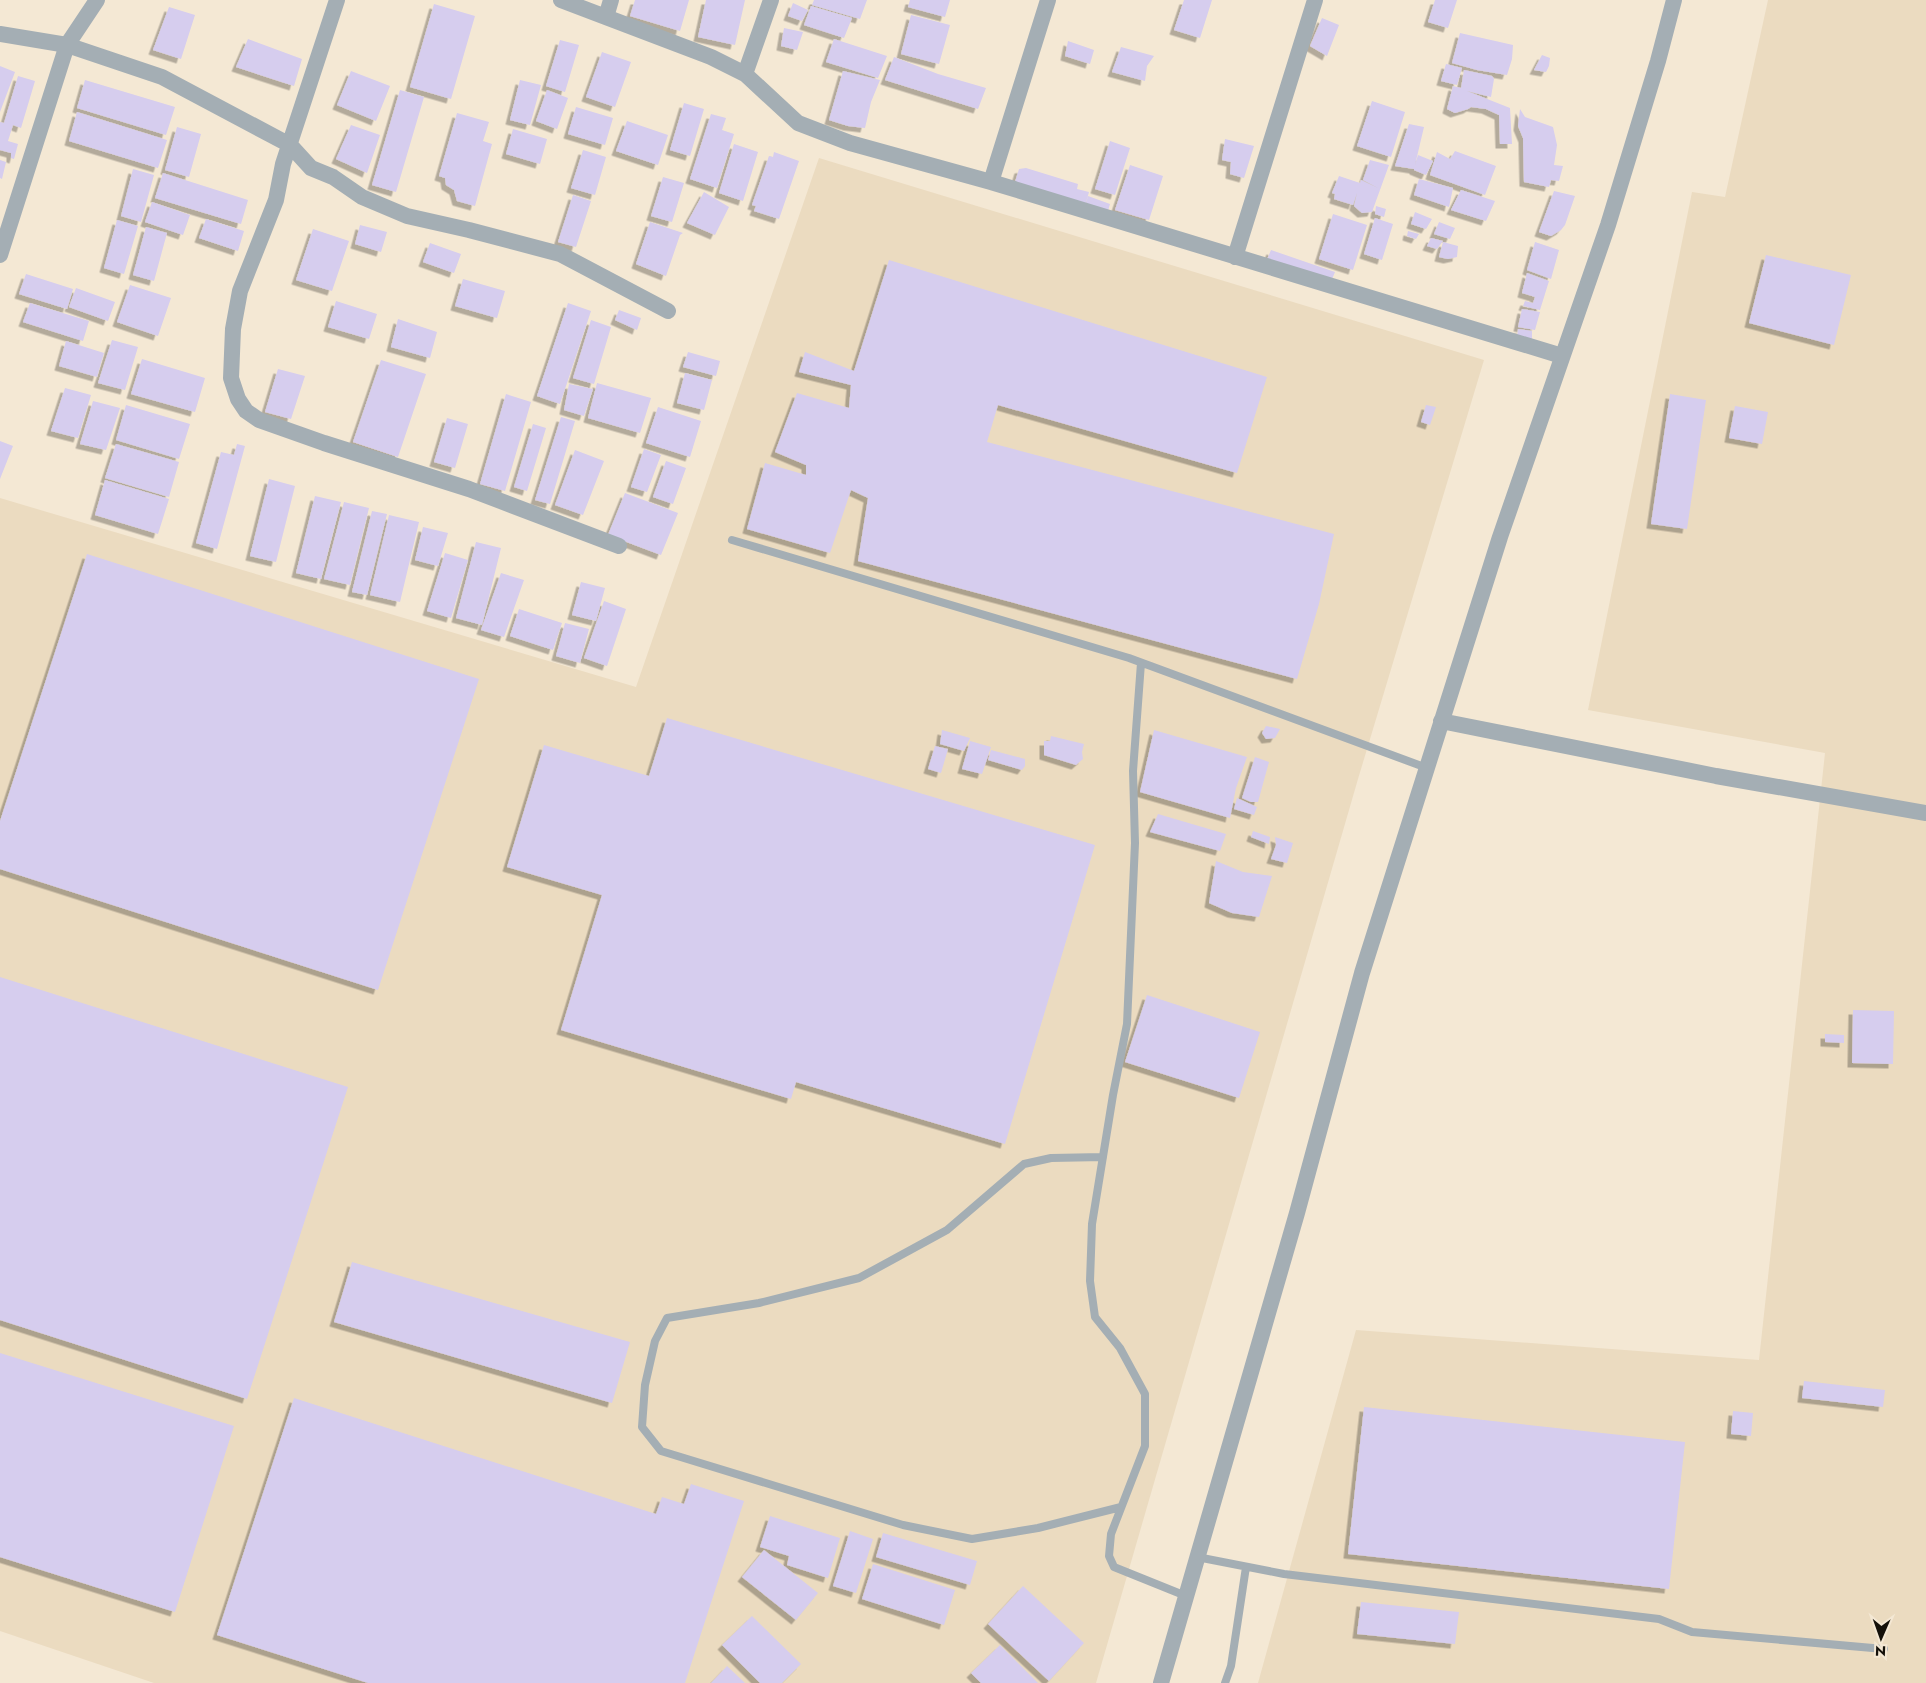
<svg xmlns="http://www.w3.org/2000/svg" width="1926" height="1683" font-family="Jost,sans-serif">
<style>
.built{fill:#ebdbc0}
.building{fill:#d6cdee;filter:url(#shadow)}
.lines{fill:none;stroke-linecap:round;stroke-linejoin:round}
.service{stroke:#a4aeb4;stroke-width:8}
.minor{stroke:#a4aeb4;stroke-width:16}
</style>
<defs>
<filter id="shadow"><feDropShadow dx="-4.5" dy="4.5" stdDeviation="0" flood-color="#0004"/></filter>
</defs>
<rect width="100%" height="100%" fill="#f4e8d4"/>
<path class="built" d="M1768,0H1926V1683H1258L1356,1330L1759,1360L1825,753L1588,710L1692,192L1725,197Z
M819,158L1484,360L1358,779L1096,1683H154L0,1631V498L636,687Z"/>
<path class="building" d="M635,0H689L680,31L630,16Z
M706,0H745L735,45L698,37Z
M814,0H867L860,19L812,5Z
M910,0H950L945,17L908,7Z
M1184,0H1212L1200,38L1174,30Z
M1435,0H1457L1448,28L1428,22Z
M793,3L808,10L802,21L788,16Z
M434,4L475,16L451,99L410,87Z
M811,6L852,18L844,38L804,25Z
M169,7L195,15L181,59L153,50Z
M911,15L950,25L939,64L901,54Z
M1322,18L1339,25L1327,56L1310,46Z
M784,28L803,32L797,50L781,46Z
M1460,33L1513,45L1512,59L1507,75L1477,70L1452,63Z
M248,39L302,59L294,86L236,67Z
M834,39L887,56L878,78L826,62Z
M560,40L579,45L565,92L546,86Z
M1068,41L1094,50L1090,64L1065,56Z
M1121,47L1154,56L1147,66L1145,81L1112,72Z
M602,52L631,62L615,107L586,97Z
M1542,55L1550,58L1549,66L1546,72L1534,70Z
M894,57L938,74L986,88L978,109L885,80Z
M1446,64L1462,68L1457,85L1441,81Z
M0,66L15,72L0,112Z
M1464,70L1492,76L1494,79L1491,97L1467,91L1510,108L1512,144H1500L1499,115L1486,109L1471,107L1468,109L1455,113L1447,109L1453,86L1461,88Z
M351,71L390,86L376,121L337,105Z
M843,71L880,80L871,102L865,128L848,126L829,120Z
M18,76L35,81L21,128L13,125L8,141L18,144L14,159L11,158V153L0,150V122L4,123Z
M85,80L175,107L166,135L77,108Z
M520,80L541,85L530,125L510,120Z
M400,90L424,97L396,192L372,185Z
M547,90L568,98L557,129L536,121Z
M1372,101L1405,112L1391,157L1357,146Z
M684,103L704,109L690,156L670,150Z
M576,107L613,118L605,145L568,134Z
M1520,109L1525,117L1553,127L1557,145L1554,165L1563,166L1559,181L1551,180L1549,187L1524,182L1523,138L1518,126Z
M77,112L167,140L158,168L69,141Z
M457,113L489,122L483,141L492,144L475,206L457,201L454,190L446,185L445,178L439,176Z
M711,114L726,118L722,130L734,134L717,188L690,179Z
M627,121L668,135L658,165L616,151Z
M1409,124L1424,127L1415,165L1418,155L1433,161L1426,175L1414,170V169L1395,166Z
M351,125L380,135L367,173L336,159Z
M177,127L201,134L189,177L165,170Z
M513,129L547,139L540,164L506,154Z
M1225,139L1254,146L1244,178L1230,174L1231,162L1222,160Z
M1110,141L1130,148L1115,195L1095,189Z
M734,144L758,152L743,201L719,193Z
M583,150L606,157L595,195L571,188Z
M1455,151L1496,166L1485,195L1430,175L1437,152L1450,159Z
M774,152L799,161L779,219L754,211L756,206L752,205L769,156L773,157Z
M0,160L6,162L2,179L0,178Z
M1370,160L1389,165L1372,212L1362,213L1354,206L1357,193L1353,205L1334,199L1335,194L1332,193L1339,176L1360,183L1361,180L1378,188L1363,180Z
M1130,165L1163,176L1149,220L1115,210Z
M1026,168L1078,184L1077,189L1089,192L1085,206L1015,182L1019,169Z
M133,169L154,175L141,222L121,216Z
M163,173L248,200L241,224L155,198Z
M663,177L684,183L672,222L651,216Z
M1419,179L1453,188L1449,207L1414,195Z
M1461,190L1495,201L1486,221L1451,210Z
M1554,191L1575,196L1565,225L1561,230L1551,236L1539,232Z
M704,192L729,207L715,235L687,223Z
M573,195L591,201L576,247L558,242Z
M1088,196L1110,204L1107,214L1085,207Z
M152,202L190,215L183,235L145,222Z
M1376,206L1386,209L1384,217L1375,214Z
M1415,212L1432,219L1426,229L1411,224Z
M1333,214L1367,225L1353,270L1319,259Z
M1375,218L1393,224L1382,260L1364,254Z
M206,219L244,231L238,251L199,238Z
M117,220L138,226L124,274L104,268Z
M650,222L683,233L680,235L666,276L636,264Z
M1439,222L1455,228L1450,239L1434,234Z
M360,225L387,232L381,252L355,244Z
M146,227L167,233L154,281L133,275Z
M313,229L349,241L332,291L296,280Z
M1408,231L1419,234L1416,239L1407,236Z
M1431,238L1443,241L1437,249L1427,246Z
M1443,242L1458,246L1457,257L1448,259L1439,257Z
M1535,242L1559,250L1551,279L1527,270Z
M430,243L461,254L454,273L423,262Z
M1271,250L1335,272L1330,284L1266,262Z
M1766,255L1851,275L1834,345L1749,323Z
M889,260L1267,377L1237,473L998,405L987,442L1334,534L1319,604L1297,679L858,561L868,498L851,490L830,553L747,529L765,463L806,475V465L775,452L797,393L849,408L851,385L799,372L805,352L854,371Z
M1527,273L1549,281L1540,310L1523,306L1525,301L1533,303L1535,297L1522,293Z
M26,274L73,289L67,309L19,294Z
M463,279L505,291L497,318L455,306Z
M130,285L171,298L158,336L117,322Z
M76,288L115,302L108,321L69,307Z
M336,301L377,314L369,339L328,327Z
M30,303L89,321L83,341L23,322Z
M568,303L591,311L560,404L537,396Z
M1522,309L1540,312L1535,330L1518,327Z
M619,310L641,318L637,330L615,320Z
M398,319L437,332L430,358L391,347Z
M591,320L611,327L594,384L573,378Z
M1518,329L1532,331V341L1517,338Z
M112,340L138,347L125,390L98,383Z
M66,341L104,353L97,377L59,366Z
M688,352L720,361L716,376L683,367Z
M142,359L205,378L195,412L131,394Z
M381,360L426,374L398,457L353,442Z
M278,369L305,376L291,419L265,412Z
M685,373L712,380L704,410L677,403Z
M597,383L651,398L640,433L588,418Z
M569,384L593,389L584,416L564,410Z
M65,388L91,395L78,438L51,431Z
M506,394L531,402L505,491L480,484Z
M1670,394L1706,400L1687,529L1651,524Z
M93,401L120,408L106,450L80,444Z
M126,405L190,424L179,459L116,440Z
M1426,405L1436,407L1430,425L1421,422Z
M1735,406L1768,412L1762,444L1729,438Z
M658,407L701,421L690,457L646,443Z
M561,417L575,421L550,504L535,500Z
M447,418L468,424L455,468L434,462Z
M533,424L546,428L527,491L514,487Z
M0,441L13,446L0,479Z
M116,444L179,462L169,497L105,478Z
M237,444L245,446L217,549L196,543L221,452L234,455Z
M644,449L661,455L647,492L631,487Z
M575,450L604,461L583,515L555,505Z
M666,461L686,468L673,504L653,497Z
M269,479L295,486L276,562L250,556Z
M105,480L169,499L158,534L95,515Z
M625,493L678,513L661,555L608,535Z
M315,496L341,502L321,579L296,573Z
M344,502L369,508L350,585L324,579Z
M372,511L387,514L367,595L352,592Z
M389,515L419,522L400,602L370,595Z
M423,527L448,533L438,566L415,560Z
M476,542L501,548L482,625L456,618Z
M445,553L468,560L451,618L427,611Z
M87,554L479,679L378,990L0,869V821Z
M501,573L524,580L504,637L481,630Z
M581,582L605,588L596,621L572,615Z
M604,601L626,609L607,666L584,658Z
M519,609L562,623L553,650L510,636Z
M565,623L589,629L580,663L556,656Z
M667,718L1095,845L1005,1144L796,1082L791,1099L561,1030L602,895L507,867L544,745L649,776Z
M1266,726L1280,729L1275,738L1266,739L1262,733Z
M942,730L970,738L964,751L940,744Z
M1154,730L1247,757L1236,788L1230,818L1140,792Z
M1051,736L1084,744L1082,752L1083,759L1076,765L1044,755V741H1050Z
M970,741L991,747L982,774L962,769Z
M935,746L948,749L941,773L928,769Z
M991,750L1025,759V766L1022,770L988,760Z
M1255,757L1269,762L1258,802H1251L1242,798Z
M1237,798L1257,807L1254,815L1234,809Z
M1158,814L1226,834L1220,851L1150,832Z
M1253,831L1270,837L1269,844L1251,837Z
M1275,837L1293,843L1287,863L1271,859L1276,845Z
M1216,861L1243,872L1272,876L1259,917L1232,913L1209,903Z
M0,977L348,1087L247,1399L0,1320Z
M1147,995L1260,1032L1239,1098L1125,1062Z
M1853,1010L1894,1011L1893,1064L1852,1063Z
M1825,1034L1844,1035V1043L1825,1042Z
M352,1262L630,1342L612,1403L334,1322Z
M0,1353L234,1426L175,1612L0,1557Z
M1804,1381L1885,1390L1883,1407L1802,1398Z
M294,1398L656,1514L662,1497L684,1504L691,1484L744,1501L685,1683H368L217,1635Z
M1364,1407L1685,1442L1669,1589L1348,1554Z
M1733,1411L1753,1413L1751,1436L1731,1434Z
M770,1516L840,1538L828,1578L787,1565L789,1556L760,1547Z
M850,1531L873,1539L856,1593L833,1586Z
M883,1533L977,1561L970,1585L876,1557Z
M764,1550L818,1593L796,1620L742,1577Z
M873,1564L955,1590L944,1625L862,1599Z
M1023,1586L1084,1643L1049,1681L988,1624Z
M1361,1602L1459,1612L1455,1644L1357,1634Z
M752,1616L801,1664L782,1683H760L722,1645Z
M1000,1645L1038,1683H981L971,1673Z
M727,1666L745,1683H711Z"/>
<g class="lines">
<path class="service" d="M732,540L1129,658L1427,768
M1141,663L1133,771L1135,843L1127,1024L1113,1095L1092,1224L1090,1281L1095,1317L1120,1348L1145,1394V1446L1111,1534L1109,1556L1114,1567L1186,1596
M1103,1157L1051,1158L1024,1164L947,1230L859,1278L759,1303L667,1318L655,1341L645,1385L642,1427L661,1451L903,1525L972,1539L1038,1528L1121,1507
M1197,1557L1284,1574L1659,1619L1692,1632L1884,1649
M1225,1683L1231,1666L1246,1567"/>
<path class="minor" d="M337,0L283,164L276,200L240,291L233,329L231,378L238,399L246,411L259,420L324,443L469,489L619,546
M561,0L711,57L745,74L798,123L850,143L991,182L1562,356
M606,17L611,0
M0,34L67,45L162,77L290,145L311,168L333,177L362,197L407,216L469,230L560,254L668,311
M745,74L771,0
M991,182L1048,0
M0,255L67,45L97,0
M1235,257L1315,0
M1441,721L1716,776L1926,813
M1161,1683L1297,1213L1362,973L1500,537L1608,225L1658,61L1674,0"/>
</g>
<g transform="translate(1881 1638) rotate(182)" stroke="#f4e8d4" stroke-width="4" paint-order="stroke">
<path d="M0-4L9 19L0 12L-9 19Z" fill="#141009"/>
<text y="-8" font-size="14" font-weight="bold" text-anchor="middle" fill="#141009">N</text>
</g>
</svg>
